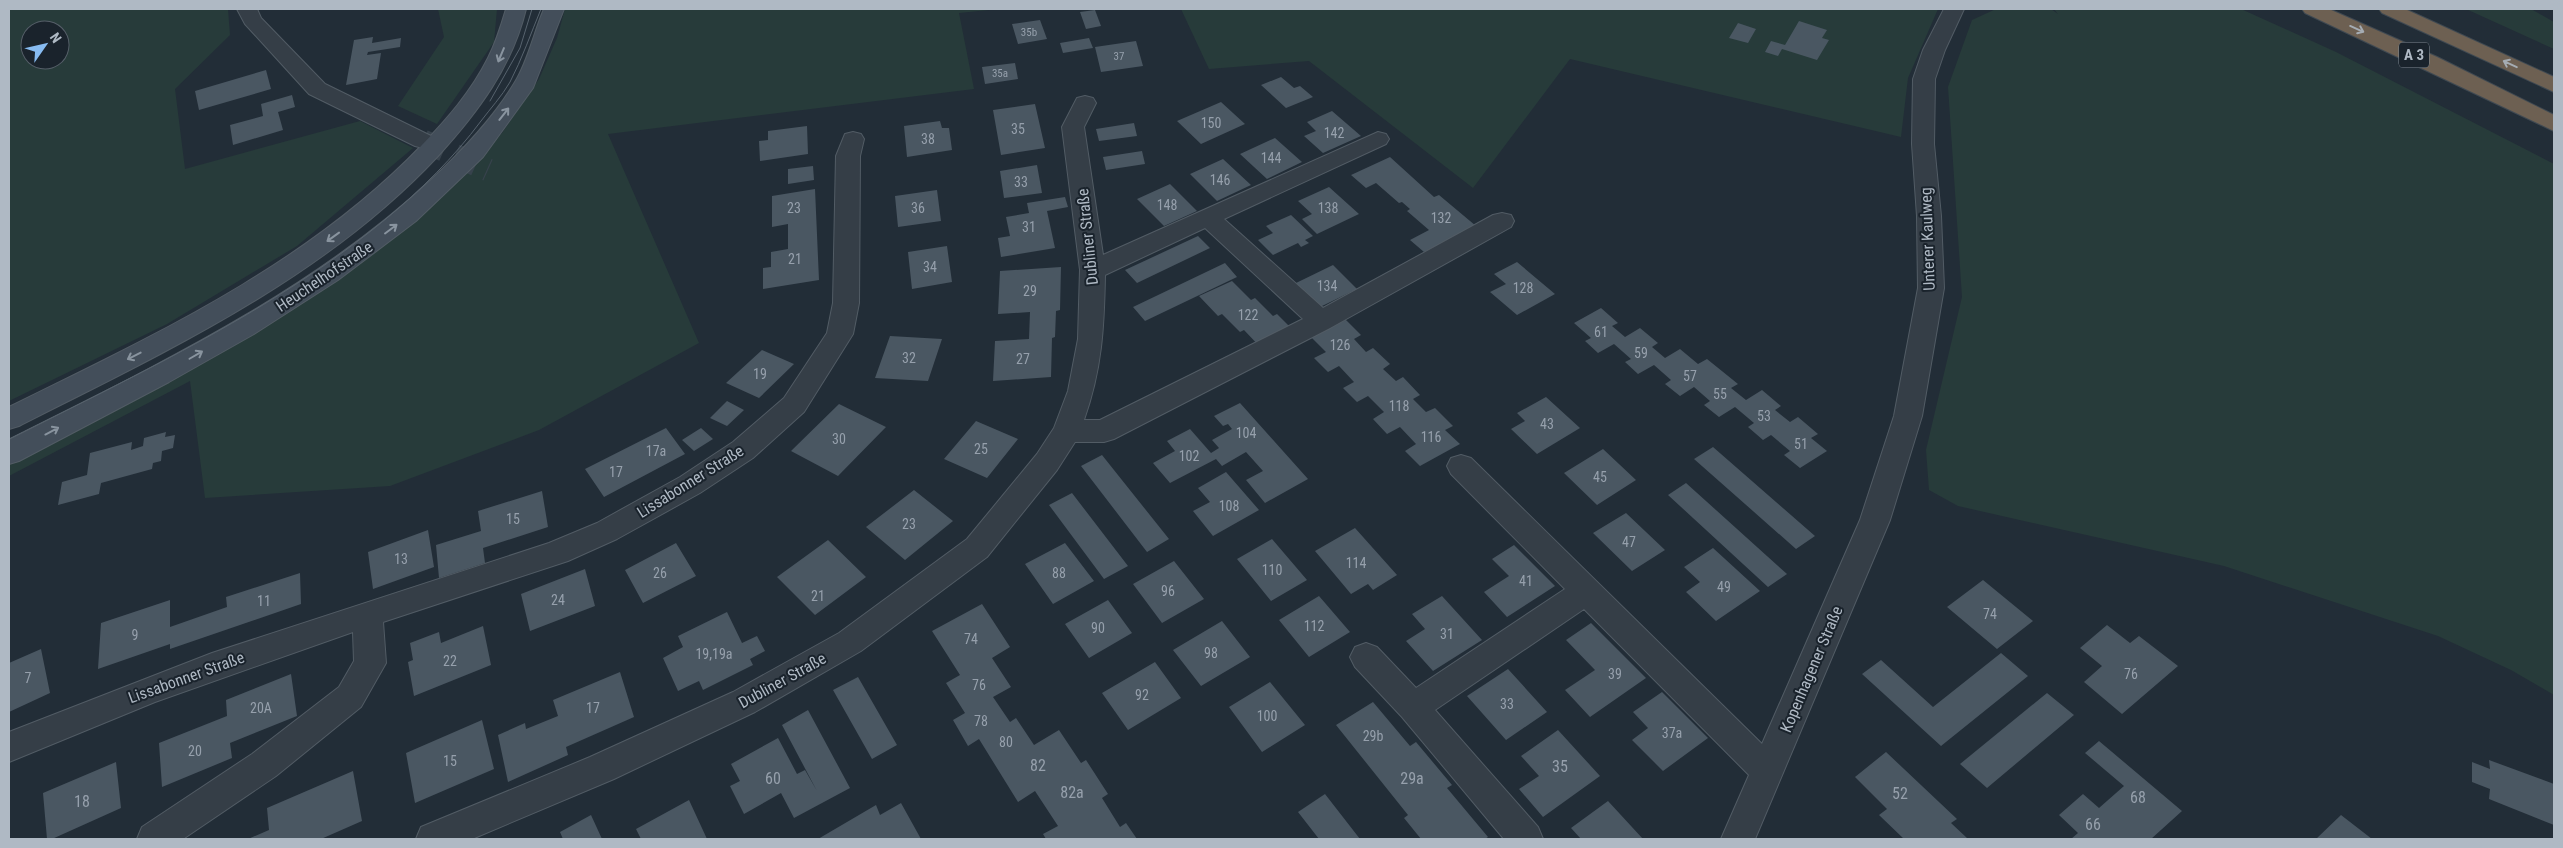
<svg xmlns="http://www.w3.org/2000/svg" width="2563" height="848" font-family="'Roboto Condensed',sans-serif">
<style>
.green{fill:#273b3a;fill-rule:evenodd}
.building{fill:#4a5762}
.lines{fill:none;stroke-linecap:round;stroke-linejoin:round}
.street-tunnel{stroke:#37424c;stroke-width:23;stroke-dasharray:23 12;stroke-linecap:butt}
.street-casing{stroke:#525c65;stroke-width:2}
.secondary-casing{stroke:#525c65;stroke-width:2}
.highway-casing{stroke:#3f4952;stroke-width:2}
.street{fill:#353e47;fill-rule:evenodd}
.secondary{fill:#434e5a;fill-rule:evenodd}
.highway{fill:#6d6052;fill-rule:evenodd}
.tram{stroke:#57636e;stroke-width:1}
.oneway{stroke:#a5acb3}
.oneway2{stroke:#89949f}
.labels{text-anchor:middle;stroke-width:4;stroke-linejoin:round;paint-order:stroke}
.far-number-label{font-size:11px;fill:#96a0ac}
.number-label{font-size:14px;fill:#96a0ac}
.shield{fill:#1a232c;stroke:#828c96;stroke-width:1}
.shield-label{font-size:15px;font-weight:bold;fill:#afb9c4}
.street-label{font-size:16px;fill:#afb9c4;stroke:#1a232c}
.near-number-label{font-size:16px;fill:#96a0ac}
</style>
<rect width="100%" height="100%" fill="#222d37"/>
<path class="green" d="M9,9H228L230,35L175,89L185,169L360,121L413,148L297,246L167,324L9,401ZM30,30H60V60H30Z
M438,9H497L494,42L437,124L398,106L444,37Z
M565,9H999L959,13L974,89L608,134L699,343L539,430L390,486L205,498L190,381L9,476V462L57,437L445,192L502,133L539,79L557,38Z
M1181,9H1938L1908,78L1901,137L1570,59L1473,188L1309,61L1209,69Z
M1996,9H2051L2058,14L2054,9H2241L2336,52L2554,164V695L2511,670L2438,636L2224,566L1958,506L1929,490L1926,450L1962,297L1948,87L1972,20Z
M2466,9H2531L2554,22V49Z"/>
<path class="building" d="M1095,10L1101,26L1086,29L1080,12Z
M1040,20L1047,39L1018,44L1012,24Z
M1799,21L1827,30L1822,38L1829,40L1817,60L1782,49L1778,56L1765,52L1771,41L1785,45Z
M1738,23L1756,29L1748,43L1729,38Z
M373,37L372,43L401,38L400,47L368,52L367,55L381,53L377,79L346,85L354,40Z
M1089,38L1093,48L1063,53L1060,43Z
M1136,41L1143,66L1101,72L1095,47Z
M1015,63L1018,79L985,84L982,67Z
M266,70L271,89L199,110L195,91Z
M1281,77L1294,88L1300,86L1313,97L1286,108L1261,85Z
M292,95L295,107L278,112L283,130L233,145L230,125L263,116L261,104Z
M1221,102L1245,124L1201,144L1177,121Z
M1035,104L1045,148L1001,155L993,110Z
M1332,111L1361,136L1323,153L1304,136L1316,131L1307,122Z
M940,121L942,128H949L952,150L907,157L904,126Z
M1134,123L1137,136L1099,141L1096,129Z
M807,126L808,154L760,161L759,141L768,140V131Z
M1275,138L1302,162L1267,179L1240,154Z
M1142,151L1145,164L1106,170L1103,157Z
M1390,157L1434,197L1439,195L1476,226L1424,252L1410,240L1429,230L1407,211L1410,209L1402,202L1399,203L1376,183L1366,188L1351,175Z
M1223,159L1251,185L1217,201L1190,174Z
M1037,165L1042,193L1004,198L1000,171Z
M813,166L814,180L788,184V169Z
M1170,184L1197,211L1164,226L1137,199Z
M1329,187L1359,214L1317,234L1302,219L1312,214L1298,201Z
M815,189L819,280L763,289V268L771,267V252L788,249V224L772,227V196Z
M937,190L941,221L898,227L895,196Z
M1065,197L1068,207L1047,211L1055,248L1001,257L998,238L1010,236L1006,217L1029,213L1027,203Z
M1291,215L1313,236L1305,240L1309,243L1301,247L1298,243L1273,255L1258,240L1273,233L1266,226Z
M1198,236L1210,248L1137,283L1125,270Z
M947,246L952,282L912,289L908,252Z
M1517,262L1555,294L1517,315L1490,292L1506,284L1494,274Z
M1225,263L1237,277L1145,321L1133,307Z
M1333,265L1357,289L1320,307L1296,283Z
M1061,267L1060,310L1056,311L1055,337L1052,338L1051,377L993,381L995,341L1029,339L1030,312L998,314L1000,271Z
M1232,281L1251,300L1255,298L1273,316L1277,314L1296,333L1263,350L1244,330L1240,332L1222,314L1218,316L1199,296Z
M1601,308L1618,323L1612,326L1625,337L1640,328L1658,343L1652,347L1665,358L1680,349L1698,364L1707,359L1738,384L1731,388L1746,400L1762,390L1781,406L1775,410L1790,422L1798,417L1818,434L1811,438L1827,451L1800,468L1784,455L1790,451L1771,435L1763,440L1748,427L1754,423L1735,407L1719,417L1704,405L1710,401L1694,387L1680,396L1665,384L1671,380L1654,365L1638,374L1625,362L1631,359L1614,344L1598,353L1585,341L1591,338L1574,323Z
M1345,319L1361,335L1354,339L1366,352L1373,348L1390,364L1383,369L1396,381L1403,377L1420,395L1413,399L1426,412L1435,408L1453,426L1445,430L1460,444L1420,466L1405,451L1416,444L1400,427L1387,434L1373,419L1384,412L1368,396L1357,402L1343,388L1354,382L1339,366L1328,372L1314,358L1326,352L1311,337Z
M890,336L942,339L928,381L875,378Z
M762,350L794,364L759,398L726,383Z
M1546,397L1580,428L1537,454L1511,429L1525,421L1517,413Z
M727,401L744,410L727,426L710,418Z
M1240,403L1308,479L1265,503L1246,480L1263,471L1246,452L1222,466L1216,459L1170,483L1153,463L1175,451L1167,441L1190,429L1211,453L1219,448L1212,440L1232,429L1228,424L1223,426L1214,416Z
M839,404L886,427L838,476L791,451Z
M976,421L1018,439L987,478L944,459Z
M666,428L685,454L604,497L585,469Z
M701,428L713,439L694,451L682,440Z
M166,432L165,437L175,435L173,448L162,451L161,461L153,463L152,469L101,483L99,494L58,505L62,482L87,475L90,453L132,442L131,450L143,446L144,438Z
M1713,447L1815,536L1796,549L1694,459Z
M1603,449L1636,480L1597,505L1564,473Z
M1102,455L1169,539L1147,552L1081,466Z
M1226,472L1259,510L1213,536L1193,511L1210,502L1198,488Z
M1686,483L1787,574L1768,587L1668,495Z
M914,490L953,521L905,560L866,527Z
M542,491L548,527L483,548L485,563L439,578L436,545L481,531L478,511Z
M1072,493L1128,566L1104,579L1049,505Z
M1626,513L1665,550L1632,571L1593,533Z
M1355,528L1397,575L1373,590L1368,584L1351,594L1315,551Z
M428,530L434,567L373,589L368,552Z
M1272,539L1307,580L1271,601L1237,559Z
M828,540L866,577L815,615L777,577Z
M676,543L696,576L643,603L625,570Z
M1065,543L1094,581L1053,604L1025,564Z
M1514,545L1555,586L1507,617L1484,592L1509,576L1492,559Z
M1713,548L1760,591L1716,621L1686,592L1700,582L1684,567Z
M1174,561L1204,599L1162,623L1133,584Z
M585,569L595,606L530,631L521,594Z
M300,573L301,604L170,649V644L98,669L101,623L170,600V627L227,607L226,597Z
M1983,580L2033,621L1997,649L1947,607Z
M1319,596L1350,632L1309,657L1279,620Z
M1442,596L1482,640L1433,671L1406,641L1425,629L1412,614Z
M1108,600L1132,633L1089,658L1065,624Z
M982,604L1010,647L992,658L1011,687L993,697L1010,722L1016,718L1034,745L1059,730L1081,763L1086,760L1108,794L1102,798L1120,827L1126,823L1137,839H1046L1043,834L1058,826L1035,791L1018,802L979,739L968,746L953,720L965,713L946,683L960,675L932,631Z
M727,612L742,643L757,636L765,651L750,659L753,665L703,690L699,681L678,691L663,658L683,647L678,636Z
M1222,621L1250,657L1201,686L1173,650Z
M1591,623L1646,678L1590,717L1565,690L1595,670L1566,640Z
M2107,625L2130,643L2139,636L2178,666L2122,714L2084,682L2102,666L2080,648Z
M483,626L491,665L414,696L408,662L413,660L410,643L439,632L441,643Z
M41,649L50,693L9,712V663Z
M2001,653L2028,676L1941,746L1862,674L1881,660L1933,707Z
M1155,662L1181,698L1128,730L1102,693Z
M1508,669L1547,712L1506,740L1467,696Z
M620,672L634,717L566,747L568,755L508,782L498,735L525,723L526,729L558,716L553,700Z
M291,674L297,716L230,743L232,758L162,787L159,743L227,716L226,700Z
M858,677L897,745L872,759L833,690Z
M1270,682L1305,725L1262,752L1229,707Z
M1662,692L1708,738L1663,771L1632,740L1648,728L1633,712Z
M2047,693L2074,715L1987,788L1960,764Z
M1373,702L1410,746L1416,742L1452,785L1447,788L1488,837L1485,839H1421L1404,818L1408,815L1336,725Z
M808,710L850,788L794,818L781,793L744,814L730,786L740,781L731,764L778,738L797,774L805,770L817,791L782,725Z
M482,720L494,769L415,803L406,753Z
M1558,730L1600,776L1543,817L1519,789L1539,776L1521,756Z
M2099,741L2182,811L2151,839H2071L2078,833L2059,815L2083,794L2099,808L2124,786L2085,753Z
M1886,752L1957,819L1951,823L1968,839H1904L1879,815L1887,809L1855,777Z
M2489,760L2554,784V825L2489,799L2490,789L2472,782V762L2490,769Z
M116,762L121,808L52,839H47L43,793Z
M353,771L362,821L321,839H248L269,830L267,808Z
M1325,794L1360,839H1319L1298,812Z
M689,800L707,839H641L636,829Z
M1608,801L1643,839H1581L1571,828Z
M901,803L921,839H818L876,805L880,815Z
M591,815L602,839H563L560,832Z
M2341,815L2372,839H2316Z"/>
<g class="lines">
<path class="street-tunnel" d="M423,141L488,170"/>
<defs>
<path id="street" d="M237,9H257L261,18L325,84L431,136L434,141L431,146L423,148L415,146L309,94L245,24Z
M1944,9H1964L1945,50L1935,79L1934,144L1941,216L1944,288L1922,416L1890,520L1755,839H1721L1749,775L1584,609L1435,710L1538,827L1543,839H1504L1402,717L1355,667L1350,657L1355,647L1366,643L1377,647L1416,688L1565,589L1451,474L1447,466L1451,458L1461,455L1471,458L1762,744L1860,520L1894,416L1918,288L1917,216L1912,144L1913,79L1923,50Z
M1085,96L1093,98L1096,103L1084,127L1103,255L1378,132L1386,134L1389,139L1386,144L1224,219L1323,308L1493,215L1502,213L1511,215L1514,221L1511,227L1330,328L1114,439L1104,442H1075L1057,470L987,557L861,651L755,712L614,779L472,839H416L421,827L590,757L733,692L839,633L967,539L1037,454L1054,428L1068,391L1078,339L1080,270L1062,127L1077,98ZM1205,228L1303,319L1100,420H1084C1102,369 1104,328 1105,275Z
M853,132L861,134L864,139L860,156L859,303L853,334L804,412L753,458L700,493L617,539L568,561L383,622L386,663L361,707L276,776L183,839H137L142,827L252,754L339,687L354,661L353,632L155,702L9,762V732L212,653L549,543L597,523L680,477L733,442L784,398L827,333L833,303L836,156L845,134Z"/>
<path id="secondary" d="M506,9H526C512,67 478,112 438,156C323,279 167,351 19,426L9,429V407C155,335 307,265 422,145C447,119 471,92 488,58C496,42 501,26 506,9Z
M544,9H564L533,88L483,157L416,221L338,280L254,334L169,382L19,461L9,464V440C155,366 310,293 431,180C462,151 493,119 515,82C528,61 534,32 544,9Z"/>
<path id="highway" d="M2302,9H2329L2437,57L2554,115V131L2305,13Z
M2379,9H2405L2554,77V92L2382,13Z"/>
</defs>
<use href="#street" class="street-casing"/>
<use href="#secondary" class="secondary-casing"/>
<use href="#highway" class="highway-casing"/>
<use href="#street" class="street"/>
<use href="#secondary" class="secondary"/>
<use href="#highway" class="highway"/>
<path class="tram" d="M490,101L520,48L532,9
M9,439C166,360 374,265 481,121C490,109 502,96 510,82C522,59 531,33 541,9"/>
</g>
<defs><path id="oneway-shaft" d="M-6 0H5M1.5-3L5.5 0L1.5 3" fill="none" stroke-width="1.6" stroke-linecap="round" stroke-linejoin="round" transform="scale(1.25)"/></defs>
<g class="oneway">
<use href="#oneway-shaft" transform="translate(2357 29) rotate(24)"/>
<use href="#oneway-shaft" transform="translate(2510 64) rotate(-155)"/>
</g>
<g class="oneway2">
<use href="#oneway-shaft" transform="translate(501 55) rotate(113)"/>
<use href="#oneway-shaft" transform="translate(504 114) rotate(-52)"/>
<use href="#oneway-shaft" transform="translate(391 229) rotate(-37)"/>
<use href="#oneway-shaft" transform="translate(333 237) rotate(144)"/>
<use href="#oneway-shaft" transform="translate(196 355) rotate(-30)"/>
<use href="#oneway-shaft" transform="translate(134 356) rotate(153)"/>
<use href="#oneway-shaft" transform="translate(52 431) rotate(-28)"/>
</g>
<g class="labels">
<g class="far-number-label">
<text x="1029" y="36">35b</text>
<text x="1119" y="60">37</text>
<text x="1000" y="77">35a</text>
</g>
<g class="number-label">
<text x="1211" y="128">150</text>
<text x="1018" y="134">35</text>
<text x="1334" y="138">142</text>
<text x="928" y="144">38</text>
<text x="1271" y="163">144</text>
<text x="1220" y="185">146</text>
<text x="1021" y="187">33</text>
<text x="1167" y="210">148</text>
<text x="794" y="213">23</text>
<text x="918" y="213">36</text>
<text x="1328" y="213">138</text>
<text x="1441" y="223">132</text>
<text x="1029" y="232">31</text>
<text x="795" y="264">21</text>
<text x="930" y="272">34</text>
<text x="1327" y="291">134</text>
<text x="1523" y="293">128</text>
<text x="1030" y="296">29</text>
<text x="1248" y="320">122</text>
<text x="1601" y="337">61</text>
<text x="1340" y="350">126</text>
<text x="1641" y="358">59</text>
<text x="909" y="363">32</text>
<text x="1023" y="364">27</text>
<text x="760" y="379">19</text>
<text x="1690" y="381">57</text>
<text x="1720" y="399">55</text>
<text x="1399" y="411">118</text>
<text x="1764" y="421">53</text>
<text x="1547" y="429">43</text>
<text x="1246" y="438">104</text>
<text x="1431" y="442">116</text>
<text x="839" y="444">30</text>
<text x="1801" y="449">51</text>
<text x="981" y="454">25</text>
<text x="656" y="456">17a</text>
<text x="1189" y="461">102</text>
<text x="616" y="477">17</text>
<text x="1600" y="482">45</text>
<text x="1229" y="511">108</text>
<text x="513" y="524">15</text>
<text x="909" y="529">23</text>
<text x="1629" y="547">47</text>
<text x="401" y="564">13</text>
<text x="1356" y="568">114</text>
<text x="1272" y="575">110</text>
<text x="660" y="578">26</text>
<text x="1059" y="578">88</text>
<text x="1526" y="586">41</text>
<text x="1724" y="592">49</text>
<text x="1168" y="596">96</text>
<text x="818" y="601">21</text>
<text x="558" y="605">24</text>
<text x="264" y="606">11</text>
<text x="1990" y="619">74</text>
<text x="1314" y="631">112</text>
<text x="1098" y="633">90</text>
<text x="1447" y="639">31</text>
<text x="135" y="640">9</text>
<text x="971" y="644">74</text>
<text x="1211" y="658">98</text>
<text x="714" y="659">19,19a</text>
<text x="450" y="666">22</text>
<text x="1615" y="679">39</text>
<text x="2131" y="679">76</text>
<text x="28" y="683">7</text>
<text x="979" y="690">76</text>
<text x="1142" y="700">92</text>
<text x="1507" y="709">33</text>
<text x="261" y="713">20A</text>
<text x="593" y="713">17</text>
<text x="1267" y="721">100</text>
<text x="981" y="726">78</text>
<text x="1672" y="738">37a</text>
<text x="1373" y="741">29b</text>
<text x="1006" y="747">80</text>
<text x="195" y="756">20</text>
<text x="450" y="766">15</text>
</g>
<rect class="shield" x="2399" y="42.5" width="30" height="25" rx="4"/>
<g class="shield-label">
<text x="2414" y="60">A 3</text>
</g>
<g class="street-label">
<text transform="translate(1087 237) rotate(-96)" y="6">Dubliner Straße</text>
<text transform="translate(1927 239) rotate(-92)" y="6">Unterer Kaulweg</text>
<text transform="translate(324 276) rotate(-34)" y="6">Heuchelhofstraße</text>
<text transform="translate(690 481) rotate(-32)" y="6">Lissabonner Straße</text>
<text transform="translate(1811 669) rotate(-67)" y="6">Kopenhagener Straße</text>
<text transform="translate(186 677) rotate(-20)" y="6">Lissabonner Straße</text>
<text transform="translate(782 680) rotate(-29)" y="6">Dubliner Straße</text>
</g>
<g class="near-number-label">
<text x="1038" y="771">82</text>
<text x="1560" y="772">35</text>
<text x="773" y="784">60</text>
<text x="1412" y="784">29a</text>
<text x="1072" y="798">82a</text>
<text x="1900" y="799">52</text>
<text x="2138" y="803">68</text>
<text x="82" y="807">18</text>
<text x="2093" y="830">66</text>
</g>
</g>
<rect width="2563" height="848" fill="none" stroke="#afb9c4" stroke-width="20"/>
<g transform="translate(45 45) rotate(56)"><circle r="24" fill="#1a232c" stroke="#565f69"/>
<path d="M0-4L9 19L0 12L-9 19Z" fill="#87bbf1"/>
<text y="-8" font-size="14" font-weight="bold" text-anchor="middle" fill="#afb9c4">N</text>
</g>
</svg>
